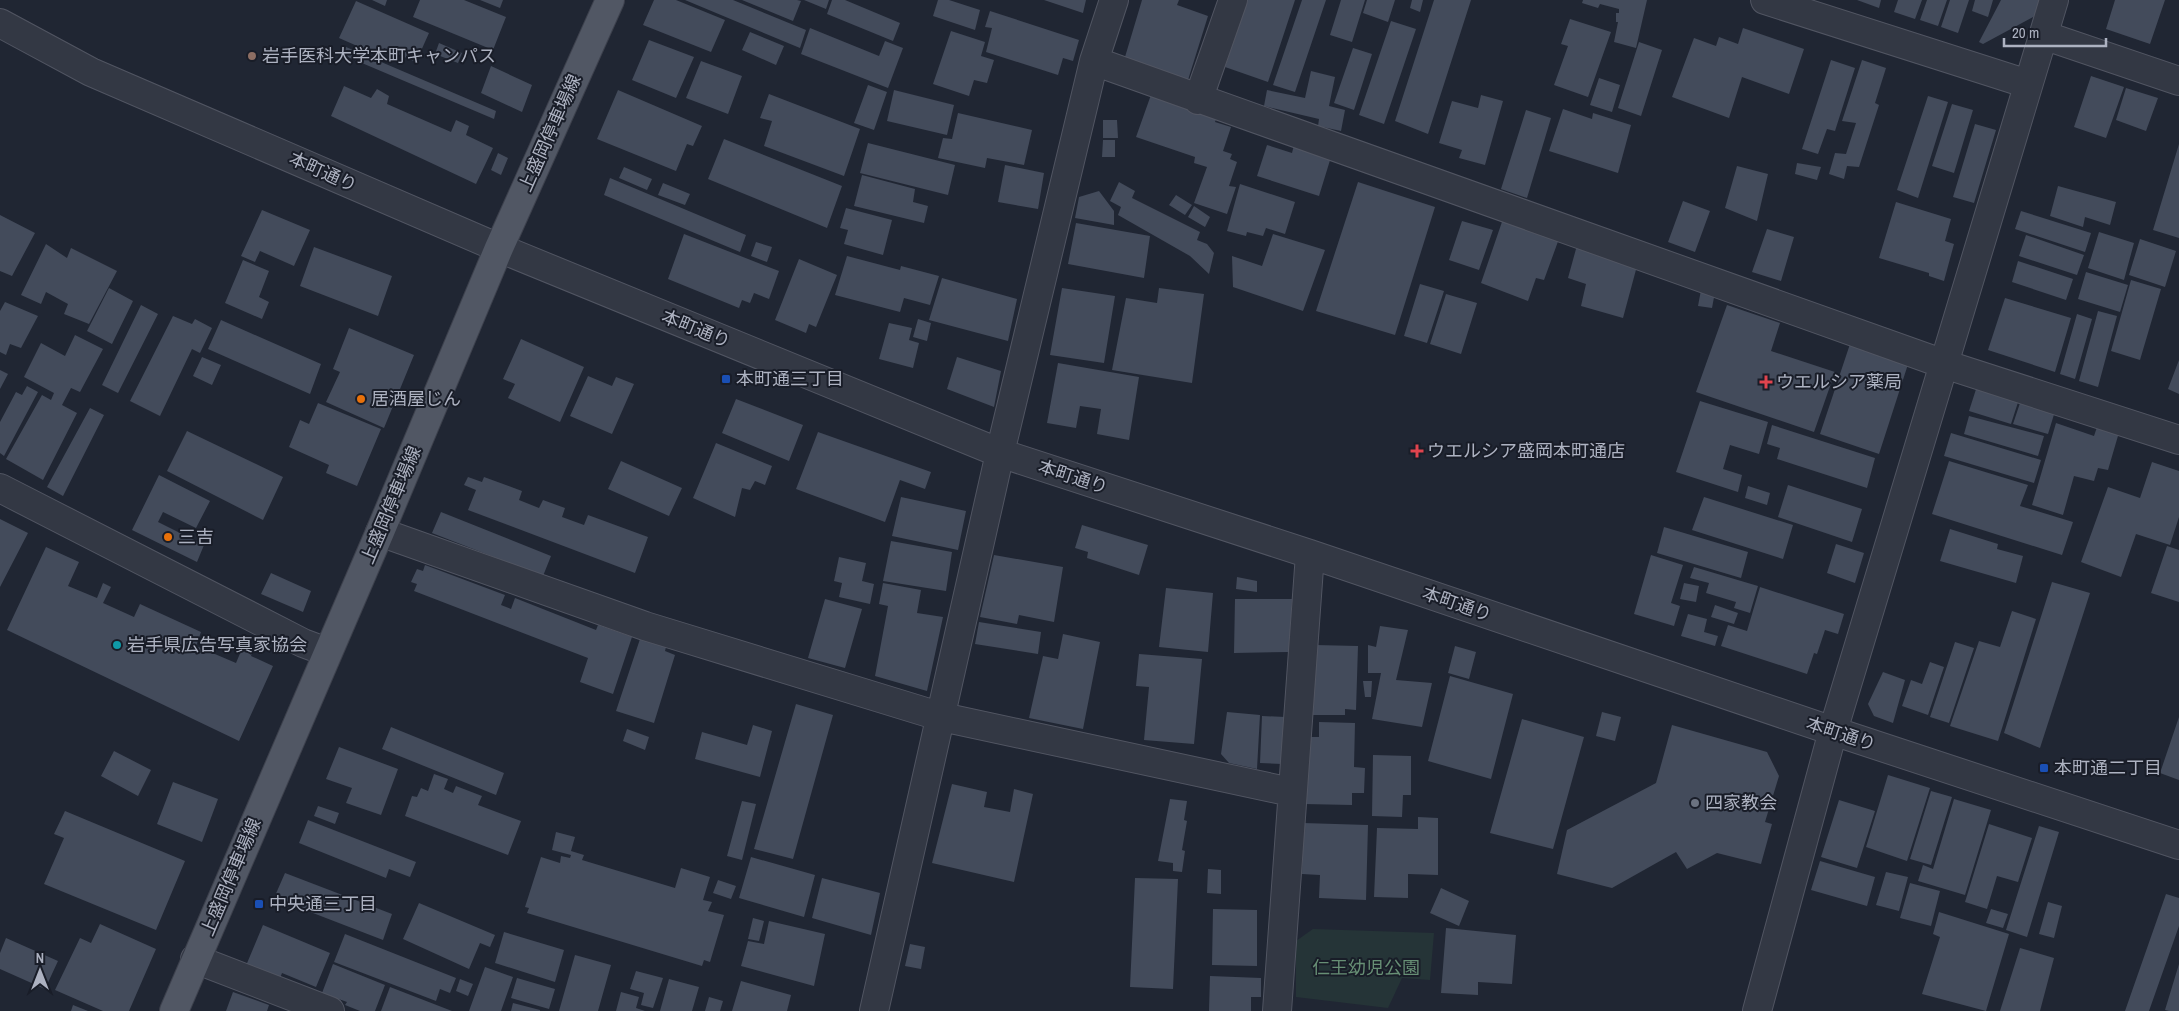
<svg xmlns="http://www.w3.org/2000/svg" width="2179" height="1011" font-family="'Archivo Narrow','Noto Sans JP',sans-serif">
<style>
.green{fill:#253437}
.building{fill:#434b5b}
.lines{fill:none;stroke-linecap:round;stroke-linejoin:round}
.minor-casing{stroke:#515562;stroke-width:30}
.major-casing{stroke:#3d414d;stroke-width:30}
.minor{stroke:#333844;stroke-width:28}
.major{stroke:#515764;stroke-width:28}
.education-dot{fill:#8d6e63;stroke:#191d28;stroke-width:2}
.transit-dot{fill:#1a4fb4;stroke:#191d28;stroke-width:2}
.health-dot{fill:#e0444e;stroke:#191d28;stroke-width:2}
.food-dot{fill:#e8710a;stroke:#191d28;stroke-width:2}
.culture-dot{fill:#0f9aa8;stroke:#191d28;stroke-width:2}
.worship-dot{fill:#6b7280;stroke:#191d28;stroke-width:2}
.labels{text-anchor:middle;stroke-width:4;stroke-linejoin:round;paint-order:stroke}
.poi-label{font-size:18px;fill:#adb2c1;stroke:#191d28;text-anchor:start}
.street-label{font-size:18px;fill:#adb2c1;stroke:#191d28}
.park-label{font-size:18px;fill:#678f75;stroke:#191d28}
</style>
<rect width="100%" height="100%" fill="#202633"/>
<path class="green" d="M1313,929L1434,933L1430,980L1402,978L1388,1008L1296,997V941Z"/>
<path class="building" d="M372,0H387L385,6Z
M420,0H464L506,17L493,50L413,17Z
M480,0H503L500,8Z
M654,0H676L725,20L711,52L643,25Z
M685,0H733L806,30L800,48Z
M742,0H797L801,1L793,21Z
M804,0H829L826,9Z
M832,0H845L900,23L893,41L827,14Z
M938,0H949L980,10L975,30L933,16Z
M1044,0H1086L1083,13Z
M1142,0H1179L1177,5L1208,16L1188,80L1125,57Z
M1248,0H1295L1268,82L1225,67Z
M1302,0H1326L1295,92L1273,85Z
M1341,0H1365L1352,42L1330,35Z
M1367,0H1395L1388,22L1363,13Z
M1412,0H1423L1420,12L1410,8Z
M1434,0H1471L1428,134L1395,121Z
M1583,0H1647L1636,48L1614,42L1618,22H1616V13H1619V9L1600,4L1598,8L1582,3Z
M1857,0H1881L1879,8Z
M1898,0H1922L1915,19L1894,12Z
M1927,0H1947L1938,26L1920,20Z
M1950,0H1969L1958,33L1941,27Z
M1975,0H1993L1988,17L1972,11Z
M2001,0H2041L2035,16L1983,44L1979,42Z
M2115,0H2165L2150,44L2106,29Z
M356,1L429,33L416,62L384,48L380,56L339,38Z
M990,11L1079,40L1073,61L1063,58L1058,75L986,52L992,28L985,27Z
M1570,19L1611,32L1588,97L1554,85L1568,46L1561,44Z
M1391,21L1416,29L1384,124L1359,115Z
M810,28L879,56L885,41L903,48L888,88L801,54Z
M1743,28L1804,49L1789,94L1742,77L1729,118L1672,97L1694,38L1716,46L1719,37L1738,44Z
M951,31L985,42L981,56L994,60L987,83L974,80L969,96L933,84Z
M750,32L784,46L776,65L742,50Z
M649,40L694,57L676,98L632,80Z
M1639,42L1662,50L1641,116L1618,108Z
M439,43L462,53L458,63L435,54Z
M346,47L496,111L494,119L343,55Z
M1353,48L1372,54L1354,110L1334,103Z
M1831,60L1855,68L1835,131L1827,129L1818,154L1802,149Z
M1862,60L1886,68L1875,103L1879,105L1859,167L1847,166L1844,179L1829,174L1835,153L1846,154L1856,123L1842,121Z
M701,61L742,76L728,114L686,98Z
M491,66L532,85L522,112L481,93Z
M1311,71L1335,77L1329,106L1345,110L1341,131L1318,126L1319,119L1264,106L1267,90L1305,98Z
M2091,76L2124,87L2106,138L2074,127Z
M1599,78L1620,85L1612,112L1590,105Z
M868,85L887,92L874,130L854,123Z
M344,86L371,98L377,89L389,96L387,104L451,132L456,120L469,126L466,135L493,148L476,184L331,116Z
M2126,88L2158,98L2146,131L2116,120Z
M618,90L702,126L693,146L687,144L676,171L597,139Z
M894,90L954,105L947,135L887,121Z
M1152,92L1217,116L1215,122L1231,127L1223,151L1232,154L1230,159L1237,162L1229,186L1236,187L1227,214L1194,203L1207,167L1194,163L1195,157L1136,137Z
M769,94L860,129L844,176L764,146L772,121L760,118Z
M1481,95L1503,101L1485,165L1459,158L1462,150L1439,143L1452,101L1478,108Z
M1928,96L1948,102L1918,198L1897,190Z
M1952,104L1973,110L1954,173L1932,166Z
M1563,109L1592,119L1593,113L1631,125L1618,173L1549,151Z
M1526,110L1551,118L1527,198L1501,189Z
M958,113L1032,130L1024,165L987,158L985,168L938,158L943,138L952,139Z
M1103,120H1117L1118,138H1103Z
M1975,124L1996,130L1974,203L1953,197Z
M724,139L842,186L827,228L708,179Z
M1103,140H1115V157H1102Z
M868,143L955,165L948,195L860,173Z
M2179,144V238L2153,230Z
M1267,145L1292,153L1294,145L1331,157L1319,196L1257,176Z
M498,153L508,158L501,175L491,170Z
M1797,163L1821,167L1817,180L1795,174Z
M1005,165L1044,173L1038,209L998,202Z
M1737,166L1768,174L1757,221L1725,208Z
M624,167L652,179L647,190L619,178Z
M862,175L915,189L913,202L928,206L924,223L854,206Z
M610,178L746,235L740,252L604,195Z
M1119,182L1135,191L1132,198L1200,232L1197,240L1207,244L1214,253L1209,274L1190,256L1118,215L1121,207L1110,201Z
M1358,182L1435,207L1395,335L1316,311Z
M663,183L690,194L685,205L658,195Z
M1240,184L1295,202L1285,234L1266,228L1263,236L1247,232L1246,236L1227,231Z
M2058,186L2116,202L2110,225L2085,217L2083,227L2050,216Z
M1099,191L1114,211V225L1075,218L1079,197Z
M1176,195L1192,205L1185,215L1169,205Z
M1683,201L1710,211L1695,252L1668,242Z
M1896,202L1951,219L1945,241L1954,244L1944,281L1929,276V273L1879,258Z
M1194,206L1210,217L1205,227L1188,217Z
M846,208L892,220L883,255L844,244L848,230L840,228Z
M262,210L310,230L294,266L260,251L255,262L241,256Z
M2021,211L2091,233L2085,252L2015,229Z
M0,215L35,233L12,276L0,271Z
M1504,216L1560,236L1544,280L1536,278L1528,301L1481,283Z
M1462,221L1493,230L1479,270L1449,260Z
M1076,223L1150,236L1144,278L1068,264Z
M1767,229L1794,237L1781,281L1752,272Z
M2099,232L2134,243L2124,280L2088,268Z
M684,234L779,271L769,299L754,293L750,303L742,300L739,308L668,279Z
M1273,234L1325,250L1303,311L1233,287L1232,256L1262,266Z
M2026,235L2084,255L2077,275L2019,256Z
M1579,238L1637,266L1623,318L1581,306L1586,284L1568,278Z
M2140,239L2176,251L2165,287L2129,275Z
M756,242L772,247L767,262L751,256Z
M46,244L67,258L71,248L117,271L89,324L64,314L68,304L46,292L41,304L21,295Z
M314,247L392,276L378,316L300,286Z
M847,256L900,270L901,266L939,276L930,305L904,298L900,312L835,295Z
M799,259L837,275L816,327L809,324L806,333L775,320Z
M243,260L269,271L259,297L269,302L262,319L225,303Z
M2018,261L2073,279L2066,300L2012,282Z
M2086,272L2128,285L2120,312L2078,299Z
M942,278L1017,299L1008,341L929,320Z
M2131,280L2161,289L2140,360L2111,351Z
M1420,284L1444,291L1427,343L1404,336Z
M109,288L133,301L112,344L87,331Z
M1062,288L1115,296L1104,363L1050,355Z
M1159,288L1204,294L1192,383L1112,370L1126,298L1157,303Z
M1701,290L1715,292L1712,308L1698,306Z
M1446,294L1477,303L1461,354L1430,344Z
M2005,298L2071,318L2055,372L1988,350Z
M5,302L38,316L21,348L10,344L6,355L0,352V311Z
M141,305L158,314L118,393L102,385Z
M1727,305L1780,323L1771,351L1835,372L1814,432L1696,392Z
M2098,311L2117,316L2098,387L2079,381Z
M2077,314L2092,319L2075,379L2060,374Z
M173,316L192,324L195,319L212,328L200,353L192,349L160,416L130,401Z
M918,319L931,323L927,341L913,337Z
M221,320L321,364L310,394L208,349Z
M889,323L912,328L909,340L919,343L913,368L879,359Z
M349,328L414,355L384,428L326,402L340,372L333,369Z
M75,335L103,349L80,392L71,388L62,405L77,413L43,480L6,459L42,395L51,400L54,393L24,377L41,343L65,356Z
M1853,335L1911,355L1879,454L1820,434Z
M521,339L584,367L560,422L508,398L515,384L503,379Z
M202,357L221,365L212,385L193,376Z
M957,357L1001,371L994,407L947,389Z
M2179,360V394L2168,389Z
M1058,363L1139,377L1129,440L1097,434L1101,409L1080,406L1076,428L1047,423Z
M0,370L8,374L0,389Z
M588,376L612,386L616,377L634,384L612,434L570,416Z
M1978,383L2020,396L2011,424L1969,411Z
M27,386L38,392L4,456L0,453V422L16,392L22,395Z
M2022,397L2056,408L2048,434L2013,424Z
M736,399L803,425L789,461L722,433Z
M1700,401L1768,422L1759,454L1730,445L1723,469L1742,475L1738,492L1676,472Z
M318,403L381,429L357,486L326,473L329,465L289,447L300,420L309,424Z
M90,408L104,415L63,496L47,487Z
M1969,416L2044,436L2038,456L1964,434Z
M2099,421L2120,429L2108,470L2098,468L2094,481L2074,476L2063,515L2032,505L2056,423L2094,436Z
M1772,425L1875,458L1867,488L1777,459L1780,448L1767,444Z
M187,431L283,477L263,520L167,471Z
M818,432L931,472L925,489L900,480L885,522L796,489Z
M1951,433L2041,460L2034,483L1944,456Z
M716,443L772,466L765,485L755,481L750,490L742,488L735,517L693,498Z
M621,461L682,488L669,516L608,489Z
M1949,461L2028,485L2020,506L2073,522L2062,555L1932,514Z
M2152,462L2179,471V517L2170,545L2136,534L2121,577L2081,562L2108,487L2140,498Z
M159,475L210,501L196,528L163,512L158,522L204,545L197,562L132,530Z
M468,477L482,482L484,477L522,491L519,500L539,508L543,500L565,508L562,517L584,525L588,515L648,537L635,573L468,510L476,490L464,485Z
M1788,485L1862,509L1852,542L1778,517Z
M1748,486L1770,493L1767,505L1745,498Z
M901,497L966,511L958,550L892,536Z
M1704,497L1793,525L1783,559L1692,530Z
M441,512L551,556L543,576L432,533Z
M0,519L28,533L0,587Z
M1082,525L1148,545L1139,575L1087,558L1088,552L1075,548Z
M1664,527L1748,552L1741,578L1657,553Z
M1950,529L1998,544L1997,549L2023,556L2016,583L1940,561Z
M891,541L952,552L946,591L883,581Z
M1836,544L1864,553L1855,583L1827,573Z
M2167,546L2179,550V602L2151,593Z
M46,547L79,562L68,586L97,598L103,583L111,587L103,603L134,617L140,604L201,632L196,646L236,663L244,644L254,648L251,656L273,666L239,741L7,630Z
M994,555L1063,567L1054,622L1019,615L1017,624L980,617Z
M1651,555L1683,565L1671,603L1680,606L1674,626L1634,614Z
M839,557L866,563L862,581L874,584L870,604L839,597L842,583L834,581Z
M425,565L505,595L501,605L511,609L515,598L596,630L598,625L632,637L613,694L580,682L588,658L414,591L417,584L411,582L417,569L423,571Z
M1694,567L1758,586L1750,613L1734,608L1736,602L1706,593L1709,583L1690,578Z
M271,573L311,591L303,612L261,594Z
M1237,577L1257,581V592L1236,589Z
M2052,582L2090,593L2040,748L2004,733Z
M883,583L921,590L917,613L943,617L927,691L875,676L888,606L879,604Z
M1684,583L1699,586L1696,602L1680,599Z
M1760,587L1844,614L1838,634L1825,630L1817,654L1814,653L1807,674L1721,646L1728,625L1747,631Z
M1166,588L1213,593L1208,652L1159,647Z
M825,599L862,609L845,668L808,658Z
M1235,599H1292L1289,652L1234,653Z
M1715,605L1738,613L1734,624L1711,617Z
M2012,611L2036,619L1998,741L1950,726L1979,641L2000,647Z
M1688,614L1707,619L1704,632L1718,636L1715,646L1681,636Z
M979,622L1041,632L1038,654L975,644Z
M1380,626L1408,630L1396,680L1432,683L1422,727L1372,719L1381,673H1368V645L1376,647Z
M1063,634L1100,642L1083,729L1029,718L1043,656L1058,659Z
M640,639L666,647L665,651L675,655L654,723L616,711Z
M1955,642L1974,648L1949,723L1930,717Z
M1315,645L1358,646L1356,710L1345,709V715H1313Z
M1455,646L1476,652L1469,679L1448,673Z
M1139,654L1202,659L1194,744L1144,740L1149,687L1136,686Z
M1930,662L1944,667L1928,715L1902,706L1911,680L1922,684Z
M1883,672L1905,680L1893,723L1874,716L1868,704Z
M1450,676L1513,694L1491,779L1428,761Z
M1363,681H1372L1371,697H1365Z
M796,704L833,715L793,859L754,849Z
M1227,712L1260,715L1257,769L1229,763L1221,754Z
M1602,712L1621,717L1615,741L1596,736Z
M1262,716L1285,717L1282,764L1260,763Z
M2179,717V780L2160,773Z
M1522,719L1584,737L1553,849L1490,833Z
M1319,722L1355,723L1354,767L1365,768L1364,793H1352V805L1304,804L1307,737H1319Z
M753,725L772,731L760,777L695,759L702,732L747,745Z
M1672,725L1767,752L1779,776L1765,822L1772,824L1761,864L1717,853L1687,869L1676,852L1612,888L1557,874L1567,830L1656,783Z
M391,727L504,773L496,795L382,749Z
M627,729L649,737L645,750L623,741Z
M339,747L398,769L381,815L346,803L352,788L326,779Z
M114,751L151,770L138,796L101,776Z
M1373,755L1411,756V795H1403L1402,817L1372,816Z
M434,774L448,779L444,789L453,793L456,786L482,796L478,805L521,821L508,855L405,816L412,796L417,797L421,788L428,791Z
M1888,775L1930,788L1907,861L1866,847Z
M173,782L218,799L202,842L157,824Z
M952,784L987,792L984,807L1010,812L1014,789L1033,794L1014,882L932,863Z
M1931,791L1952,797L1931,865L1910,859Z
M1170,799L1187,801L1184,820L1187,821L1182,850L1185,851L1182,872L1173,871V863L1158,861Z
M1954,799L1991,810L1965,895L1918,881L1923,865L1933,869Z
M1839,800L1875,811L1857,868L1821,857Z
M742,801L756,804L742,860L727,856Z
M318,806L339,813L335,824L314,816Z
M65,811L185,861L156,930L44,884L64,838L54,834Z
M1418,817L1438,818V875L1408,874V898L1374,897L1377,828L1418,829Z
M308,820L416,862L410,877L389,869L386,878L299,843Z
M1303,823L1368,825L1366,900L1319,898L1320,875L1302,874Z
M1989,824L2032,838L2018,882L1997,876L1987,909L1965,902Z
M2039,826L2059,832L2027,937L2006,930Z
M556,832L575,837L571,851L584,855L582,860L675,888L681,868L710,877L703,900L712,902L708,911L724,915L710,962L704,960L702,966L527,913L529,908L525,907L541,857L560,863L561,856L570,858L571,855L552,850Z
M751,857L815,875L804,917L739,898Z
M1820,861L1875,877L1867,906L1811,890Z
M1208,869L1221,870V894L1207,893Z
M1886,872L1908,877L1899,911L1876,905Z
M285,873L392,914L383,940L274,898Z
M822,878L880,893L871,935L812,918Z
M1135,878L1178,879L1173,989L1130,987Z
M718,880L736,886L731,899L713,893Z
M1910,883L1940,891L1931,926L1900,918Z
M1441,888L1469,901L1459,926L1430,913Z
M2166,894L2179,898V926L2149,1011H2125Z
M2048,902L2062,906L2054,938L2039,934Z
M419,903L495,935L490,947L480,943L469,969L403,939Z
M1213,909L1257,910V966L1212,965Z
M1991,909L2008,914L2003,928L1986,923Z
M1939,912L2009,934L1986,1011L1922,994L1940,937L1933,934Z
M753,918L764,921L759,941L748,939Z
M769,921L825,934L814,986L741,966L748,941L764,944Z
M100,924L156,949L129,1011H103L55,990L80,938L91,943Z
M263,925L330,953L316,987L282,973L279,981L245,968Z
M1446,928L1516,935L1512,984L1478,982V995L1441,993Z
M504,932L564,950L555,982L495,963Z
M345,934L456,978L450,993L440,989L436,1001L334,962Z
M6,938L58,961L45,989L0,969V953Z
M910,944L925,947L921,969L905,966Z
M2020,948L2054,958L2040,1011H2000Z
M575,955L611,965L598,1011H559Z
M333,964L385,985L375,1011H360L345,1005L347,1002L322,993Z
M2179,964V1011H2169L2165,1010Z
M485,967L513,977L501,1011H469Z
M636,971L663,978L653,1008L641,1005L644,993L630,989Z
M1210,976L1261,978V997H1251V1011H1209Z
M517,978L555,989L549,1009L511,998Z
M460,979L473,984L468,996L456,991Z
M669,979L699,987L692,1011H660Z
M741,981L791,995L787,1011H732Z
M390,987L452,1011H381Z
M233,992L269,1005L267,1011H226Z
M621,992L639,997L636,1008L645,1011H616Z
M709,997L723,1001L720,1011H705Z
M513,1003L540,1010V1011H511Z
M73,1005L88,1011H71Z"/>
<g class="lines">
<defs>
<path id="minor" d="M1765,0L2028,84
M0,23L91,72L499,248L1000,453L1310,554L1833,731L2179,845
M2043,35L2179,81
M1094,61L1944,364L2179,440
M1198,100L1233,0
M0,488L303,643L327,652
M380,532L645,626L942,717L1291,792
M195,959L330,1011
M874,1011L1000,453L1094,61L1114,0
M1277,1011L1310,554
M1757,1011L1833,731L2054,0"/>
<path id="major" d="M174,1011L380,532L499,248L610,0"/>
</defs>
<use href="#minor" class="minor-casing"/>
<use href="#major" class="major-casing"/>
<use href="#minor" class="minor"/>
<use href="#major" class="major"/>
</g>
<circle class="education-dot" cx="252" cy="56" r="5"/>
<g class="transit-dot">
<rect x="721" y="374" width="10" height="10" rx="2.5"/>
<rect x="2039" y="763" width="10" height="10" rx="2.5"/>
<rect x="254" y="899" width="10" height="10" rx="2.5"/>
</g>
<g class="health-dot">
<path d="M1763.5 374.5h5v5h5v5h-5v5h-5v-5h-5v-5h5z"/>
<path d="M1414.5 443.5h5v5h5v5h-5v5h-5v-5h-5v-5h5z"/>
</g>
<g class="food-dot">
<circle cx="361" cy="399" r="5"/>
<circle cx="168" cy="537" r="5"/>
</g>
<circle class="culture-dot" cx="117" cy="645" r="5"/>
<circle class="worship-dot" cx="1695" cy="803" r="5"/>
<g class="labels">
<g class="poi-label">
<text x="262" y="62">岩手医科大学本町キャンパス</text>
<text x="736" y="385">本町通三丁目</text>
<text x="1776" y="388">ウエルシア薬局</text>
<text x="371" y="405">居酒屋じん</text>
<text x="1427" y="457">ウエルシア盛岡本町通店</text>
<text x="178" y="543">三吉</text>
<text x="127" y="651">岩手県広告写真家協会</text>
<text x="2054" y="774">本町通二丁目</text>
<text x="1705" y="809">四家教会</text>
<text x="269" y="910">中央通三丁目</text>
</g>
<g class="street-label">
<text transform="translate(550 133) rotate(-66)" y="6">上盛岡停車場線</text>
<text transform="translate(323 172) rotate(24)" y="6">本町通り</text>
<text transform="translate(696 329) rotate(22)" y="6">本町通り</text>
<text transform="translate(1073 477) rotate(18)" y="6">本町通り</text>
<text transform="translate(391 505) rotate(-67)" y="6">上盛岡停車場線</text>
<text transform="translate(1457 604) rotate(19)" y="6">本町通り</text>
<text transform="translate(1841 734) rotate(18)" y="6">本町通り</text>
<text transform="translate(231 877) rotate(-67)" y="6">上盛岡停車場線</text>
</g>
<g class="park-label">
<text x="1366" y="974">仁王幼児公園</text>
</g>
</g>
<g transform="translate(40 971)" stroke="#191d28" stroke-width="4" paint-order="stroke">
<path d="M0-4L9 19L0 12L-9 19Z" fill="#adb2c1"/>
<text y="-8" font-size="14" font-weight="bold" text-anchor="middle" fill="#adb2c1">N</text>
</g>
<path d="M2004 38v8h102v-8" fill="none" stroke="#adb2c1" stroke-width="2.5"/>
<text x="2012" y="38" font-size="15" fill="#adb2c1" stroke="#191d28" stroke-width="4" paint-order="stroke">20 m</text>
</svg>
